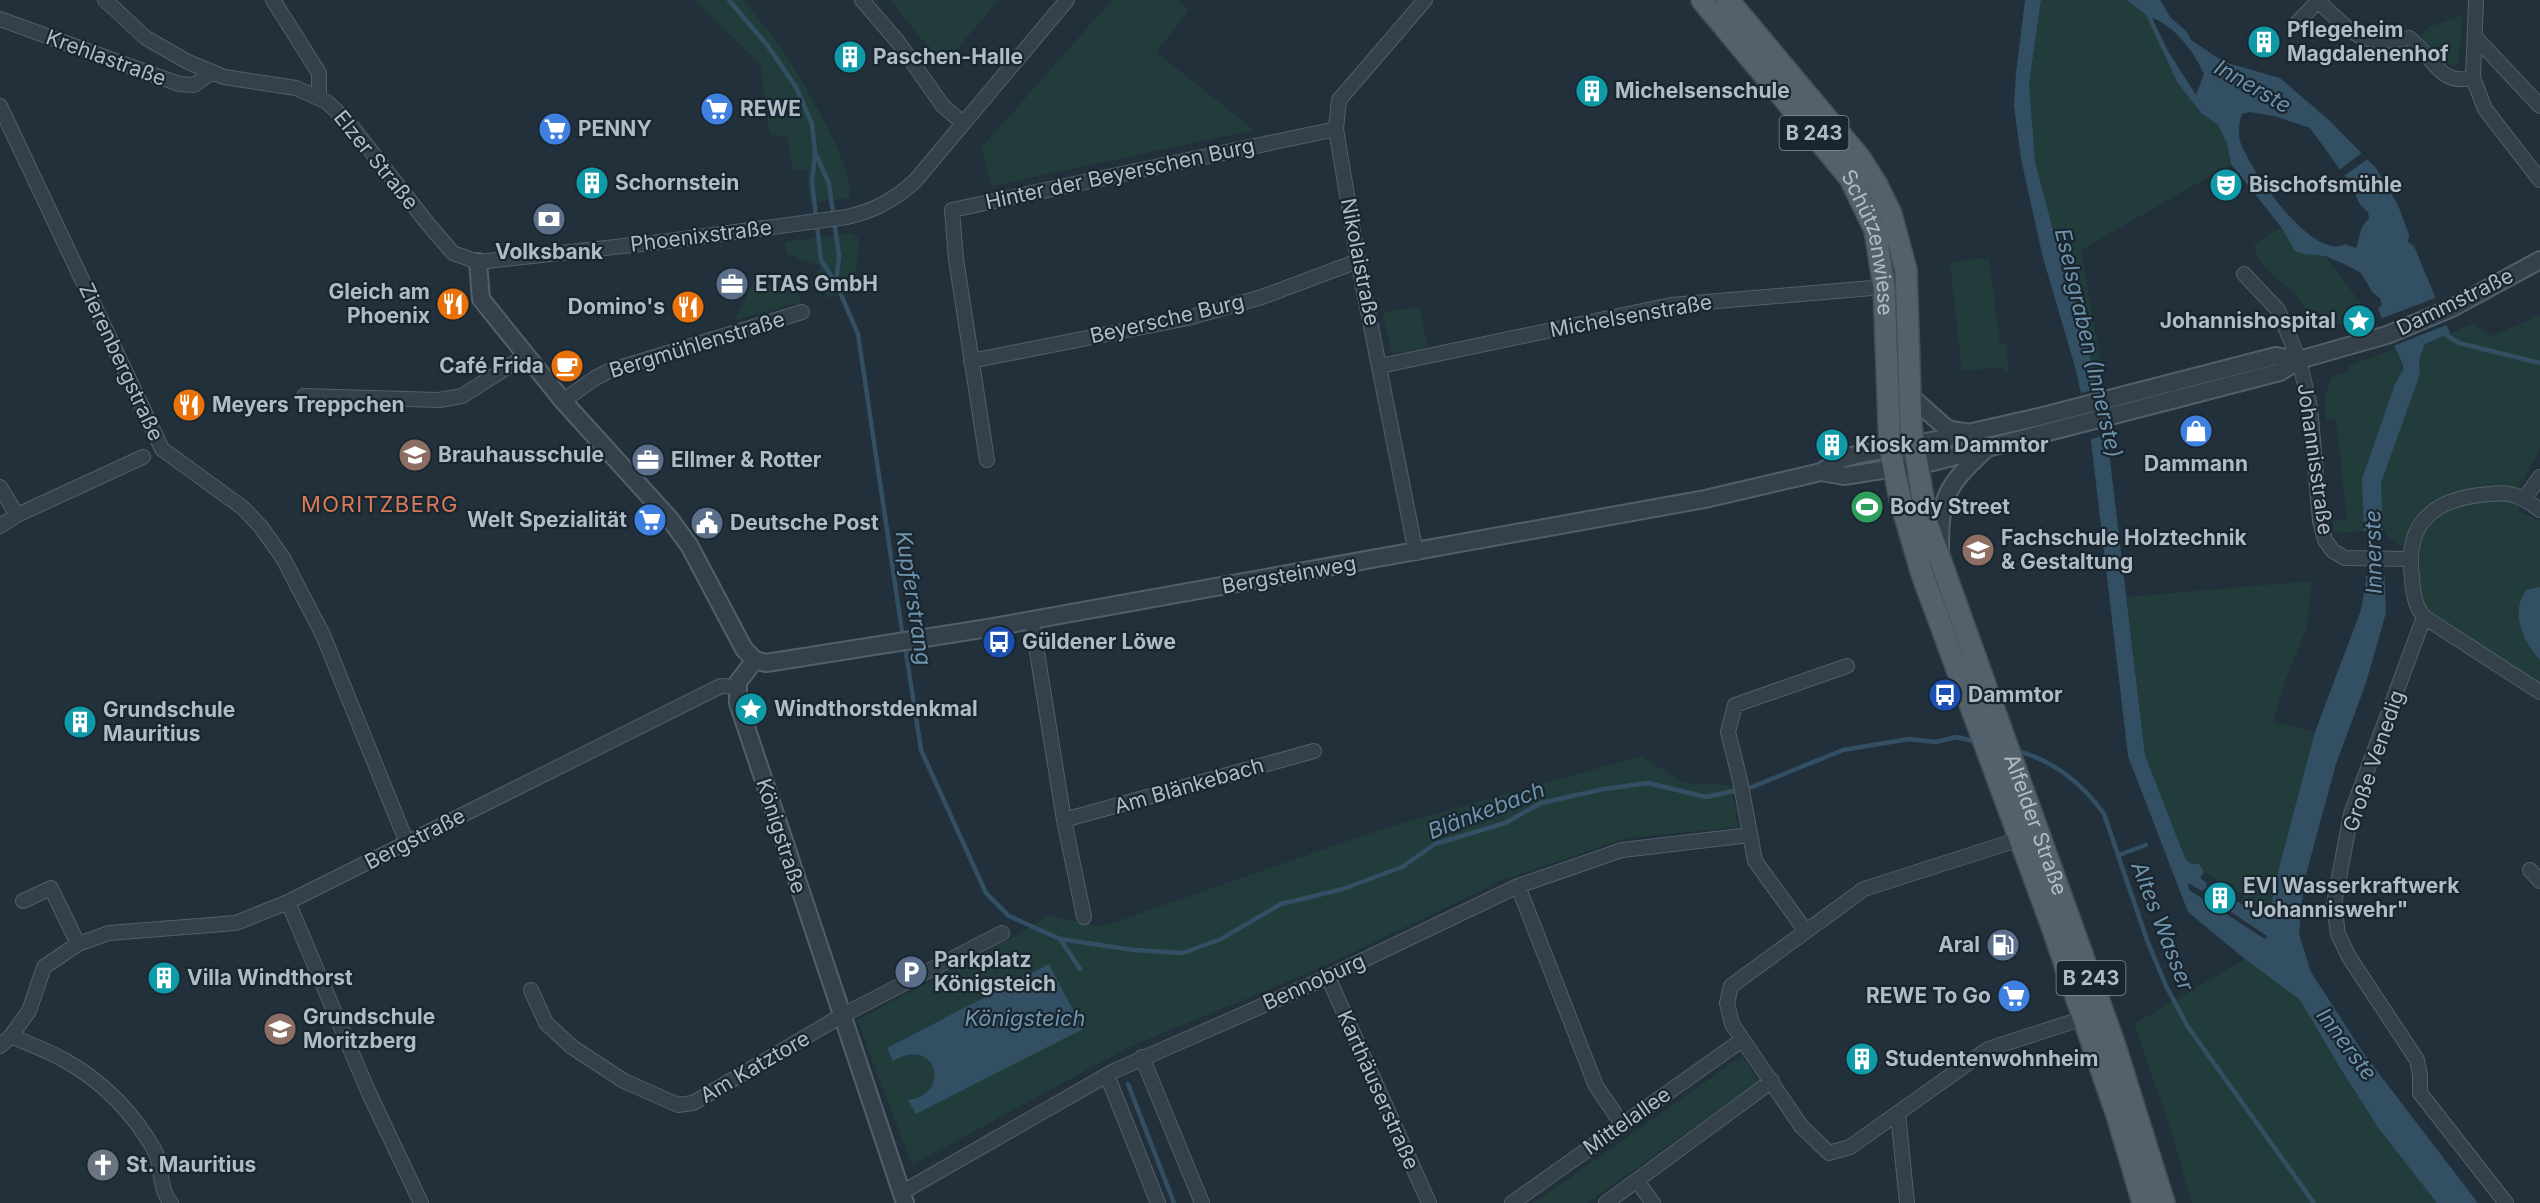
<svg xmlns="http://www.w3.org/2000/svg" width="2540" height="1203" font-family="Inter,sans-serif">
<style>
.green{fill:#223c3b}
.water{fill:#334f63;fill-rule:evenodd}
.pier{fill:#21303b}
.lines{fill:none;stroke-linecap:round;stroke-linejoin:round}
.stream{stroke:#334f63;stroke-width:4.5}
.minor-casing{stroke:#525f69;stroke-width:16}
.tertiary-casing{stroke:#525f69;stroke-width:20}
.primary-casing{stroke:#414d57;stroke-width:24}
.minor{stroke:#34414b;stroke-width:14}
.tertiary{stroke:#34414b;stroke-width:16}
.primary{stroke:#52616b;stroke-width:21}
.labels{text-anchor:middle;stroke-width:4.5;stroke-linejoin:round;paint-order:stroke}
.shield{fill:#1a262f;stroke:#828f99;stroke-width:1.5}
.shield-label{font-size:20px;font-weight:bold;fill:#afbcc7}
.poi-label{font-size:21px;font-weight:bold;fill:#afbcc7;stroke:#1a262f;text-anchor:start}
.street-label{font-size:21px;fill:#afbcc7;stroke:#1a262f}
.water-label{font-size:22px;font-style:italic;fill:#6e93ac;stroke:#1a262f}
.neighbourhood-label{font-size:22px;letter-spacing:1.5px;fill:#d87b59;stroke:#1a262f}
</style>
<rect width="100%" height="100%" fill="#21303b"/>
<path class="green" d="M695,0H744C756,16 770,31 781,48C798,72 859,173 849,198L810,203L807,170H793L787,136L770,135L760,64Z
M890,0H999L943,65Z
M1112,0H1178L1189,10L1156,52L1254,130L992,186L981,148Z
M2041,0H2127L2146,15L2177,82L2201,113L2218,125L2227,143L2231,164L2081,250L2105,386L2097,389L2084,327L2055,238L2035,161L2029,84Z
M2463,15L2458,64L2451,66L2433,50L2421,35L2429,27Z
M2281,227C2294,251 2297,254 2325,256L2374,321L2352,322L2330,326L2311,314L2292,291L2270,273L2259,260L2254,245Z
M852,233L859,239L855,289L827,298L820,277L817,275L820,266L787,254L785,242Z
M1989,258L2000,344H2006L2009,371L2005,372L2004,367L1962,371L1950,262Z
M755,277L799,295L802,302L735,320Z
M1419,306L1428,347L1392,354L1383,313Z
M2540,315V449L2520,486L2518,511L2540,521V689L2425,616L2419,600L2414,557L2380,530L2334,533L2333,521L2347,519L2336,419L2326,420L2324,398L2332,377L2349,371V366L2397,348L2403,370L2395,384L2420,374L2419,360L2425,344L2472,324L2493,336Z
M2312,581L2307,627L2286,678L2273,722L2315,732L2276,879L2269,918L2243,901L2244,895L2204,872L2199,864L2190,863L2185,858L2145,755L2127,597Z
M1641,756L1684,783L1731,785L1738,827L1626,838L1503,880L1320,968L1127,1048L912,1165L857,1020L1015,936L1050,915L1101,927L1382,829Z
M2245,959L2300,1000L2379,1129L2437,1203H2192L2170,1127L2134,1024Z
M1742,1056L1759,1081L1587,1203H1534Z"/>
<path class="water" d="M2025,0H2041L2029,84L2035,161L2055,238L2084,327L2108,443L2145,755L2185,858L2190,863L2199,864L2204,872L2200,878L2207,883L2202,891L2188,883L2189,890L2265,939L2267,936L2228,910L2235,900L2254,912L2269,917L2276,879L2315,732L2361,610L2366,580L2362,479L2395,384L2403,370V365L2378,309L2382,305L2380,298L2373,293L2361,273L2344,264L2325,256L2304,254L2295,251L2281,227L2231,164L2227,143L2218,125L2201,113L2177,82L2146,15L2127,0H2160L2170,17L2187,32L2191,40L2224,62L2280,78L2329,120L2376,168L2398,205L2409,235L2408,242L2414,246L2450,333L2425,344L2419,360L2420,374L2381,483L2386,613L2366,683L2336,764L2304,882L2299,934L2311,972L2364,1054L2478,1203H2437L2379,1129L2339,1066L2300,1000L2245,959L2188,912L2128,756L2091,441L2076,370L2043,258L2021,159L2014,106L2016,73ZM2152,18C2176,27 2194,52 2204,74L2196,95L2168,51ZM2250,112L2274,116L2310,128L2347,179L2361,206L2368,212L2369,218L2362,227L2356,248L2345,244C2312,262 2249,168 2240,141C2238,133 2239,122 2242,114Z
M2540,587V660C2523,642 2510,613 2526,590Z
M1049,964L1083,1029L916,1114L908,1100C953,1094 936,1035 893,1061L887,1048Z"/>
<path class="pier" d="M2363,152L2368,159L2342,177L2338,171Z
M2438,297L2449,324L2393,346L2380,319Z
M2100,388L2109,434L2088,440L2078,394Z
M2386,530L2388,575L2363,576L2361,531Z"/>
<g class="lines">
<path class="stream" d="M729,0L767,45L796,87L812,124L815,152L829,184L839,256L836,283L858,334L903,638
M815,153L812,182L821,260L836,283
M2443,333L2459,343L2540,363
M905,646L921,750L986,893L1009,916L1060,939L1134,950L1183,953L1221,939L1281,904L1343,889L1402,867L1435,844L1505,823L1541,803L1604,789L1648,783L1706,797L1752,787L1843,750L1909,739L1935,742L1957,737L1976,742
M2016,751C2052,759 2083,784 2104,814L2147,940L2166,986L2188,1027L2314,1203
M2119,855L2146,845
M2201,885L2237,908
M1060,939L1080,969
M1128,1084L1174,1203"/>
<defs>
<path id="minor" d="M105,0L146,38L188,62L224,77L296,88L327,102L349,123L428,224L453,253L478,262L669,241L847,217C874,211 894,200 915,181L1067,0
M273,0L319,73V97
M862,0L898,42L943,106L963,123
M0,19L179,84L194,85L211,73
M2297,23L2318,1C2352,32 2359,48 2409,38C2434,55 2437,86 2473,78L2485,109L2540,180
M2475,37L2540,106
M2473,78L2476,0
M0,106L162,449L243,508L261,527L283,558L323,635L407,843
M2244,274L2278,310L2299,360L2310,406L2320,521L2325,540L2333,551L2345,558L2409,559
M971,361L1188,318L1262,297L1358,261
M1380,366L1671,305L1884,287
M304,396L439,400L462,396L525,356
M563,401L595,378L609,371L802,312
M987,460L956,259L952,210L1336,129
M0,487L17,515
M2524,499L2540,477
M2540,510C2533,505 2525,499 2516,496C2505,491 2492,494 2480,495C2429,501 2405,527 2412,578C2413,593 2415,606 2424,617L2540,692
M0,526L17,515L143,457
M1416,553L1358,261L1336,129L1339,100L1425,0
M2424,617L2351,814L2334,904L2338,934L2349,957L2417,1060L2420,1075V1093L2506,1203
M1032,621L1064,820L1084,917
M1064,820L1314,751
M2020,839L1864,889L1731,986L1727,1003L1732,1024L1801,1126L1829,1153L1850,1147L1988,1049L2084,1018
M2530,870L2540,881
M1518,886L1596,1086L1622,1124
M23,901L51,888L78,944
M288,902L368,1091L421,1203
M1805,930L1755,861L1740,780L1728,732L1735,705L1847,666
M1328,977L1429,1203
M531,990L546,1023L572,1047L624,1081L678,1105L693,1103L841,1016L1002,933
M11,1036C29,1044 49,1051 66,1061C103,1082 134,1114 155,1151C163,1167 158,1188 171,1203
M0,1046L11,1036L29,1011L44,967L78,944L109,933L236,923L288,902L721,686L737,687
M1142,1057L1202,1203
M1107,1075L1158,1203
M1898,1114L1907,1203
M1637,1181L1653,1203
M901,1193L1114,1071L1328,977L1518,886L1622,850L1750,835
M1512,1203L1742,1040
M1606,1203L1772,1081"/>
<path id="tertiary" d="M478,262L481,299L563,401L669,518L689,545L744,649L755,660L766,663L988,628L1705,499L1821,472L1841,459L1856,455L1941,439L2039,417L2276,356L2299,360
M1909,395L1944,426L1950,430L1965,432
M1821,472L1844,476L1933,462L2280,372L2299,360L2387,335L2452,308L2540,260
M1940,551C1940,498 1945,487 1984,451
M755,660L738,682V703L905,1203"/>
<g id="primary">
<path id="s1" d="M1702,0L1850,178L1875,230L1884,287L1890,449L1900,499L1922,574L2049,918L2118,1118L2143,1203"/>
<path id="s2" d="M1728,0L1860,158L1877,185L1891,214L1906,270L1911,426L1927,523L2114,1043L2164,1203"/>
</g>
</defs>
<use href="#minor" class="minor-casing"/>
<use href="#tertiary" class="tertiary-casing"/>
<use href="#primary" class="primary-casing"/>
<use href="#minor" class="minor"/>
<use href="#tertiary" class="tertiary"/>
<use href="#primary" class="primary"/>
</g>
<defs>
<symbol id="building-disc" viewBox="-11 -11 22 22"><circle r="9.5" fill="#0f9aa8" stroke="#1a262f"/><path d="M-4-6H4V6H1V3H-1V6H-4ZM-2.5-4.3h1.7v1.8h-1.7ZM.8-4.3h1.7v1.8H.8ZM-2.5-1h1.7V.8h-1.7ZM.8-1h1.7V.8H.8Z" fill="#fff"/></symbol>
<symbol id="supermarket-disc" viewBox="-11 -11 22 22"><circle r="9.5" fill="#3f7fe0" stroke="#1a262f"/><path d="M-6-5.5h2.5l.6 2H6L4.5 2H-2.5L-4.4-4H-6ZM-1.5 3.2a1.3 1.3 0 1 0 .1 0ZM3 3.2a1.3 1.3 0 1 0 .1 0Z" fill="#fff"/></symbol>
<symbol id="theatre-disc" viewBox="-11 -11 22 22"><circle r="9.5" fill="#0f9aa8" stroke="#1a262f"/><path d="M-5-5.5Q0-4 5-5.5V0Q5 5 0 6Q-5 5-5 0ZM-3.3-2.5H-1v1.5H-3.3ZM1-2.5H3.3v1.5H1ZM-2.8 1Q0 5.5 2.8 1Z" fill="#fff"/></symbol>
<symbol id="bank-disc" viewBox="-11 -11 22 22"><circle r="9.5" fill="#5c6f8a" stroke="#1a262f"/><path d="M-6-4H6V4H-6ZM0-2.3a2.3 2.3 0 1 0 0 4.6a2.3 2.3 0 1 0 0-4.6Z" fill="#fff"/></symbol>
<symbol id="office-disc" viewBox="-11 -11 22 22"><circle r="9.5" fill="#5c6f8a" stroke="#1a262f"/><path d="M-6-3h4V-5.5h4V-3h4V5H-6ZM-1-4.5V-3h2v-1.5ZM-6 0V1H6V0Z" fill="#fff"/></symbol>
<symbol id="restaurant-disc" viewBox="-11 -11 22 22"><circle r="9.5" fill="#e8710a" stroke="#1a262f"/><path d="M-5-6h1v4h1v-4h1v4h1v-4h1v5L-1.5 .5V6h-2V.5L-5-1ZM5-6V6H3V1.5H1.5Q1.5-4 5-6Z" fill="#fff"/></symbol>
<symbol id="sight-disc" viewBox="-11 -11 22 22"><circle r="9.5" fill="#0f9aa8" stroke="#1a262f"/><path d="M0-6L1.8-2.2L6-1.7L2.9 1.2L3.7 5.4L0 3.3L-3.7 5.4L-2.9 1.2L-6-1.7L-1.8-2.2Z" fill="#fff"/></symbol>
<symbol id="cafe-disc" viewBox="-11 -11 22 22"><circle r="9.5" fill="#e8710a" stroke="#1a262f"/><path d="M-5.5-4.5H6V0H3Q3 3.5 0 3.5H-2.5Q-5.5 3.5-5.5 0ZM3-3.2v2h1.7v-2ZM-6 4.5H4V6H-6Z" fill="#fff"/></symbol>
<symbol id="shop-disc" viewBox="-11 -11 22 22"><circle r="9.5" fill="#3f7fe0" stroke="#1a262f"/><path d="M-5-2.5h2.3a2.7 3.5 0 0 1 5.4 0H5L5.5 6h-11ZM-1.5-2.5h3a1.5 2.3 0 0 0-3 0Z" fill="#fff"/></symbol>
<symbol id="school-disc" viewBox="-11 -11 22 22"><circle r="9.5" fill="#8d6e63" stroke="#1a262f"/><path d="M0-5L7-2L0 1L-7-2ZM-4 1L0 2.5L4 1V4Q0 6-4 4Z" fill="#fff"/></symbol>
<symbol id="stadium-disc" viewBox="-11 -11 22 22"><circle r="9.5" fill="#2e9e5b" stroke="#1a262f"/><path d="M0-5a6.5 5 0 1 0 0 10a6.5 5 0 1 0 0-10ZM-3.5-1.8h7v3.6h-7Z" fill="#fff"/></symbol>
<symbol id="civic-disc" viewBox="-11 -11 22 22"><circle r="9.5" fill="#5c6f8a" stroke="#1a262f"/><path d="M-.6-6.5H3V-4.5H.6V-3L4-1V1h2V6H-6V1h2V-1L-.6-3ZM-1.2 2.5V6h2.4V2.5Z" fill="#fff"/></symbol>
<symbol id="bus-disc" viewBox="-11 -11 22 22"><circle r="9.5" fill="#1a4fb4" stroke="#1a262f"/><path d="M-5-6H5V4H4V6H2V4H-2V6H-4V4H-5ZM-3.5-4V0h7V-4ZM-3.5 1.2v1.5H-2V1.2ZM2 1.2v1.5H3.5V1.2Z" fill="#fff"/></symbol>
<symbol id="fuel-disc" viewBox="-11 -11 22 22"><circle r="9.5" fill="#5c6f8a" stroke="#1a262f"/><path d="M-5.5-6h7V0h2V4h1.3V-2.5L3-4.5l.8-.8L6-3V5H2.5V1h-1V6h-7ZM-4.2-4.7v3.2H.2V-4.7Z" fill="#fff"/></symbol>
<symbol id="parking-disc" viewBox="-11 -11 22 22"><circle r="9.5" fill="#5c6f8a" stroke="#1a262f"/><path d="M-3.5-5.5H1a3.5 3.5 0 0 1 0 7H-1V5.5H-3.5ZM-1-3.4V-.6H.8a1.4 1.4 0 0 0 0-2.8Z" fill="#fff"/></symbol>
<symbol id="church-disc" viewBox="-11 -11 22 22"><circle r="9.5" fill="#6b7280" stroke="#1a262f"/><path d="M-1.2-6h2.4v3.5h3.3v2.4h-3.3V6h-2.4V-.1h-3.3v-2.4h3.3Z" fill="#fff"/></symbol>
</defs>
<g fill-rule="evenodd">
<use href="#building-disc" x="2245" y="23" width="38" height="38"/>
<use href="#building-disc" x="831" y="38" width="38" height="38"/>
<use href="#building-disc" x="1573" y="72" width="38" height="38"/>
<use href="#supermarket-disc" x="698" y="90" width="38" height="38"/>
<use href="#supermarket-disc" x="536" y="110" width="38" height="38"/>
<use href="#building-disc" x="573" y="164" width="38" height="38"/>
<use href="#theatre-disc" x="2207" y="166" width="38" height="38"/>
<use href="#bank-disc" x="530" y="200" width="38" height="38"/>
<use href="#office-disc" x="713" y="265" width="38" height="38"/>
<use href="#restaurant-disc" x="434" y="285" width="38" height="38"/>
<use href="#restaurant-disc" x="669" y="288" width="38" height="38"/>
<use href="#sight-disc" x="2340" y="302" width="38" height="38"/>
<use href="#cafe-disc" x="548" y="347" width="38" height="38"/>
<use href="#restaurant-disc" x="170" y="386" width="38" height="38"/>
<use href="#shop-disc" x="2177" y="412" width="38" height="38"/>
<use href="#building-disc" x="1813" y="426" width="38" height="38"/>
<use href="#school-disc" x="396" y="436" width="38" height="38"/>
<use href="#office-disc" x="629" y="441" width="38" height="38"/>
<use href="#stadium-disc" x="1848" y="488" width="38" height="38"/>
<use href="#supermarket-disc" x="631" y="501" width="38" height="38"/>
<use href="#civic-disc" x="688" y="504" width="38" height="38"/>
<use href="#school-disc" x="1959" y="531" width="38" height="38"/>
<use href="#bus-disc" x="980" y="623" width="38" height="38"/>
<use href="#bus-disc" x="1926" y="676" width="38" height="38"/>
<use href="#sight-disc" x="732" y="690" width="38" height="38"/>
<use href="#building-disc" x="61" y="703" width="38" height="38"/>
<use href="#building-disc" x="2201" y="879" width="38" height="38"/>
<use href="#fuel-disc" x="1984" y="926" width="38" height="38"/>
<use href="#parking-disc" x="892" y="953" width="38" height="38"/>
<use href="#building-disc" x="145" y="959" width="38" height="38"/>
<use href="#supermarket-disc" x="1995" y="977" width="38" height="38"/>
<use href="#school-disc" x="261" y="1010" width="38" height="38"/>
<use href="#building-disc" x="1843" y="1040" width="38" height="38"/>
<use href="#church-disc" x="84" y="1146" width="38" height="38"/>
</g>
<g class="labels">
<g class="shield">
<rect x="1779.5" y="116" width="69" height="34" rx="4.5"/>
<rect x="2056.5" y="961" width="69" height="34" rx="4.5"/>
</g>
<g class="shield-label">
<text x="1814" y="140">B 243</text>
<text x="2091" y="985">B 243</text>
</g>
<g class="poi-label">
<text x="2287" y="37">Pflegeheim<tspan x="2287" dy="24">Magdalenenhof</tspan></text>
<text x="873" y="64">Paschen-Halle</text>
<text x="1615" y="98">Michelsenschule</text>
<text x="740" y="116">REWE</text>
<text x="578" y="136">PENNY</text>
<text x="615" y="190">Schornstein</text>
<text x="2249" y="192">Bischofsmühle</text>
<text x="549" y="259" text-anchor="middle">Volksbank</text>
<text x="755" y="291">ETAS GmbH</text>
<text x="430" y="299" text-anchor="end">Gleich am<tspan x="430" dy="24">Phoenix</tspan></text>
<text x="665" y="314" text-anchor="end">Domino's</text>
<text x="2336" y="328" text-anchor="end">Johannishospital</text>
<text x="544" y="373" text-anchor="end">Café Frida</text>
<text x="212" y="412">Meyers Treppchen</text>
<text x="1855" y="452">Kiosk am Dammtor</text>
<text x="438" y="462">Brauhausschule</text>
<text x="671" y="467">Ellmer &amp; Rotter</text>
<text x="2196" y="471" text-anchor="middle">Dammann</text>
<text x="1890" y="514">Body Street</text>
<text x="627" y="527" text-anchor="end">Welt Spezialität</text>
<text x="730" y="530">Deutsche Post</text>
<text x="2001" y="545">Fachschule Holztechnik<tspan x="2001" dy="24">&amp; Gestaltung</tspan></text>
<text x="1022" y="649">Güldener Löwe</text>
<text x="1968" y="702">Dammtor</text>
<text x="774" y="716">Windthorstdenkmal</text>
<text x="103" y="717">Grundschule<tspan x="103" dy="24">Mauritius</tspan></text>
<text x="2243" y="893">EVI Wasserkraftwerk<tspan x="2243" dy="24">"Johanniswehr"</tspan></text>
<text x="1980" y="952" text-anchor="end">Aral</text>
<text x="934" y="967">Parkplatz<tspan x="934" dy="24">Königsteich</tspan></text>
<text x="187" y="985">Villa Windthorst</text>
<text x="1991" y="1003" text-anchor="end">REWE To Go</text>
<text x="303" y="1024">Grundschule<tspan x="303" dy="24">Moritzberg</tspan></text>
<text x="1885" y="1066">Studentenwohnheim</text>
<text x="126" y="1172">St. Mauritius</text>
</g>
<g class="street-label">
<text transform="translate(106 58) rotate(20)" y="7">Krehlastraße</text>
<text transform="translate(376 160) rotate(51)" y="7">Elzer Straße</text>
<text transform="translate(1120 174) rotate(-12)" y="7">Hinter der Beyerschen Burg</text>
<text transform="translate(701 236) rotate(-7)" y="7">Phoenixstraße</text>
<text dy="7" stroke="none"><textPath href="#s1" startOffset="300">Schützenwiese</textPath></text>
<text transform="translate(1360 262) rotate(79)" y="7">Nikolaistraße</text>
<text transform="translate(2455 302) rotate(-26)" y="7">Dammstraße</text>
<text transform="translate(1631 316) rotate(-10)" y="7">Michelsenstraße</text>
<text transform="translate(1167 319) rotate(-13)" y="7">Beyersche Burg</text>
<text transform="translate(697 345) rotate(-17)" y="7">Bergmühlenstraße</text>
<text transform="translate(121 362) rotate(65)" y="7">Zierenbergstraße</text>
<text transform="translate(2315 459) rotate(82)" y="7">Johannisstraße</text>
<text transform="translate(1289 575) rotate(-10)" y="7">Bergsteinweg</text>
<text transform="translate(2374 761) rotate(-71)" y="7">Große Venedig</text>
<text transform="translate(1189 786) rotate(-16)" y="7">Am Blänkebach</text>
<text dy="7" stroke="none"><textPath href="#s2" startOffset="903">Alfelder Straße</textPath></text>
<text transform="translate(781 836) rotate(72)" y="7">Königstraße</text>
<text transform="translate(415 839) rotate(-27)" y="7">Bergstraße</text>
<text transform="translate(1314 982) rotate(-24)" y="7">Bennoburg</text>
<text transform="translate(755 1067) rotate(-30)" y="7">Am Katztore</text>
<text transform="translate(1378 1090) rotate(66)" y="7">Karthäuserstraße</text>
<text transform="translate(1627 1121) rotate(-35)" y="7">Mittelallee</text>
</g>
<g class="water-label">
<text transform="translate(2253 86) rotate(30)" y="8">Innerste</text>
<text transform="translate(2089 343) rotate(77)" y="8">Eselsgraben (Innerste)</text>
<text transform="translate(2373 552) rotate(-91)" y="8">Innerste</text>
<text transform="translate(914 598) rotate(81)" y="8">Kupferstrang</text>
<text transform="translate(1486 810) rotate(-21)" y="8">Blänkebach</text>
<text transform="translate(2163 926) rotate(69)" y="8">Altes Wasser</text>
<text x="1025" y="1026">Königsteich</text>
<text transform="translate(2347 1044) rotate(53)" y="8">Innerste</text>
</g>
<g class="neighbourhood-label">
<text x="380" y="512">MORITZBERG</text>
</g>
</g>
</svg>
